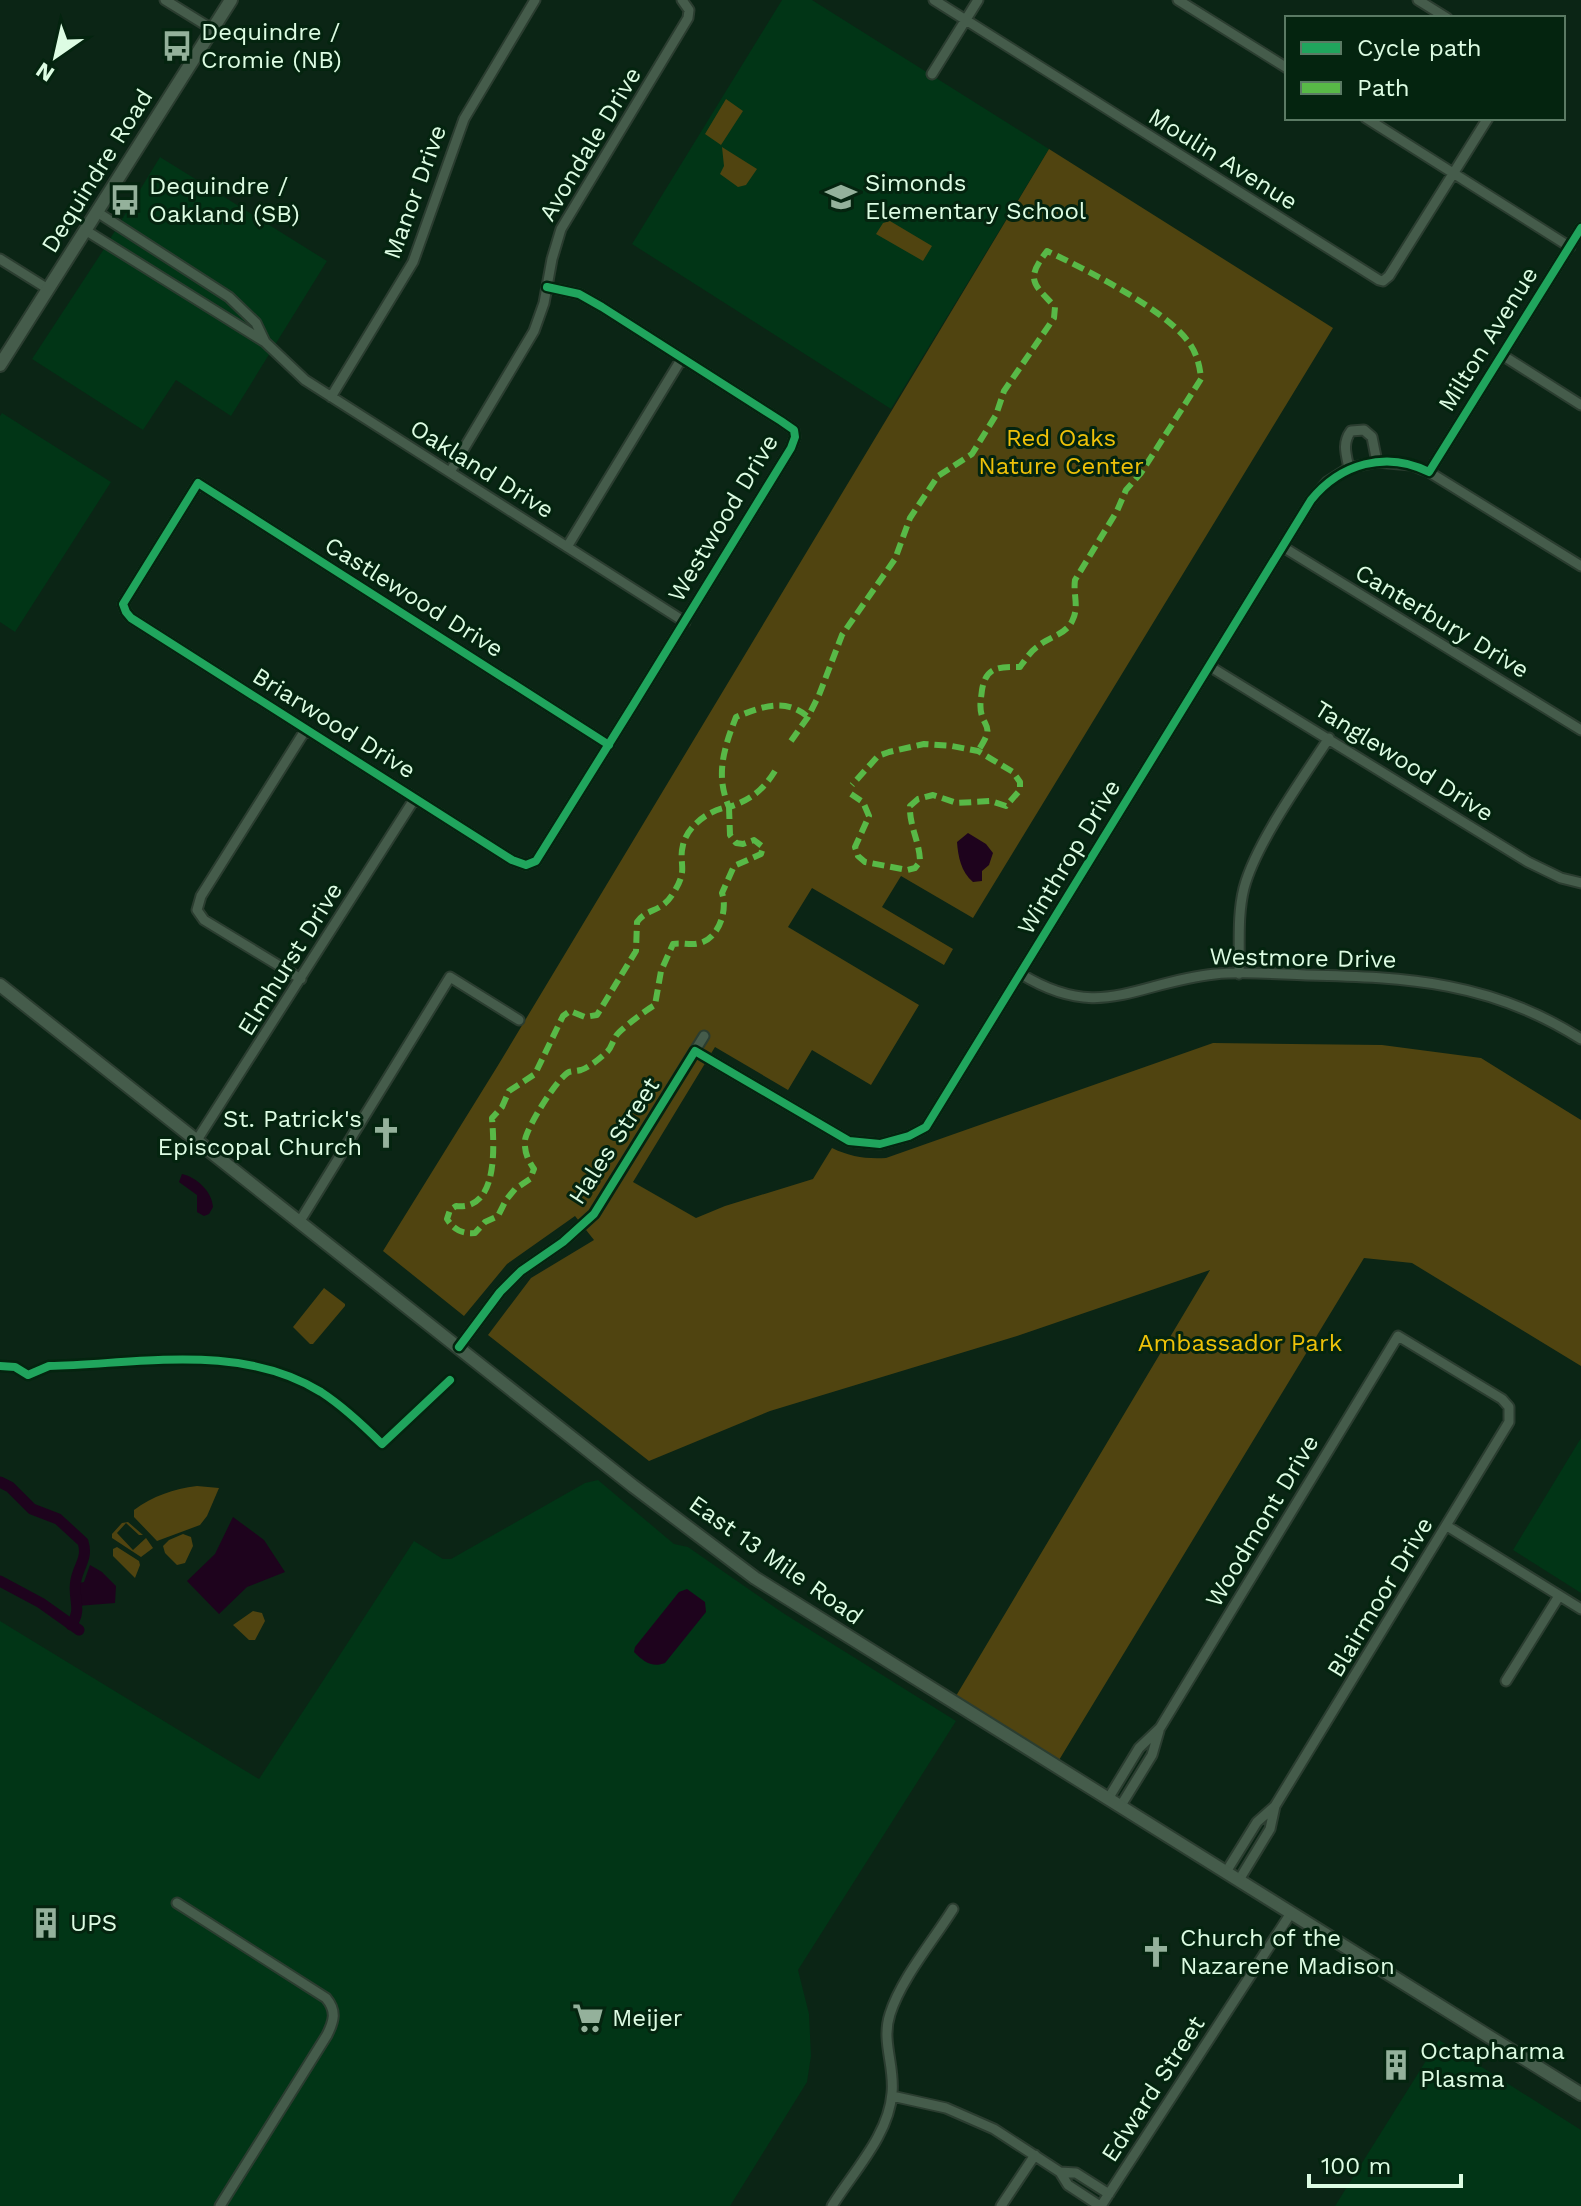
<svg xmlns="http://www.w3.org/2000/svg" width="1581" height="2206" font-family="'Work Sans',sans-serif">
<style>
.built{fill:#013516}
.green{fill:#504410}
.water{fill:#1e031d}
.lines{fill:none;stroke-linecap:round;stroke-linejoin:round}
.canal{stroke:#1e031d;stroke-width:11}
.street-casing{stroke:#2b3d30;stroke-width:13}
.secondary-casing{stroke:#2b3d30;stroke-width:16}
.street{stroke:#455c4b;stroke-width:9}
.secondary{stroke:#455c4b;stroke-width:12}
.quiet{stroke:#58b947;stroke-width:6;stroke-dasharray:12 6;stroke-linecap:butt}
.cycleway-casing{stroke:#04240f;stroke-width:13}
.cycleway{stroke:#20a55d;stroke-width:8}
.labels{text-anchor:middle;stroke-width:6;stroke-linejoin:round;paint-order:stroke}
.poi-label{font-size:24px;fill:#ddfce3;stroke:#04240f;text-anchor:start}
.street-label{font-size:24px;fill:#ddfce3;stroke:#04240f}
.park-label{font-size:24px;fill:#eec109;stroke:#04240f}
</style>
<rect width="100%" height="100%" fill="#0b2515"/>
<path class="built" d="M782,0H812L1049,149L891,409L632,244Z
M160,157L327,261L231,416L176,380L143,430L32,359L102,252Z
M2,413L111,482L15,632L0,622V416Z
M1581,1438V1593L1513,1550Z
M598,1480L674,1544L688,1547L783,1613L956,1721L798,1970L809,2014L811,2056L807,2082L730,2206H0V1621L259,1779L414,1541L443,1559H451L585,1483Z
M1439,2040L1581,2130V2206H1335Z"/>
<path class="green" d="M726,99L743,111L721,145L705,134Z
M722,147L757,169L746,185L738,187L720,174L724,166Z
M1049,149L1333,328L973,918L901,876L882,907L953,949L944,965L812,888L788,927L919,1005L871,1085L812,1050L788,1090L715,1047L633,1182L696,1218L725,1206L813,1179L832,1148C851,1157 865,1159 886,1158L1213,1043L1382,1045L1481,1058L1581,1120V1366L1412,1263L1364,1258L1056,1765L953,1701L1210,1270L1017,1336L770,1411L649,1461L488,1335L531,1278L594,1240L575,1216L507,1264L464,1316L383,1251L497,1067Z
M890,221L932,246L923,261L876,234L883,223Z
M324,1288L345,1304V1306L313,1344H310L293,1327Z
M197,1486L219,1488L207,1516L200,1525L157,1541L134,1517V1510C153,1496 173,1489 197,1486Z
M128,1522L143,1535H139L126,1523L117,1533L133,1550L146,1538L153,1548L141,1557L112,1538V1534L122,1523Z
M183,1534L191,1537L193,1546L185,1563L177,1565L165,1553L163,1546L169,1540Z
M117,1547L139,1561L140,1565L135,1578L113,1556V1549Z
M253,1611L262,1613L265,1621L255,1640H249L233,1625Z"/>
<path class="water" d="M968,833L986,844L993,853L989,865L982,871V881L973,882C961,872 958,856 957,842Z
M182,1174C196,1177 212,1191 213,1207L209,1214L204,1216L197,1212V1195L179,1182Z
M233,1517L264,1540L285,1572L247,1587L219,1614L187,1581L215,1554Z
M90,1565L102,1572L116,1586L115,1603L77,1606L75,1584L84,1582Z
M687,1589L705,1602L706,1612L665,1663C652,1668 644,1662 634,1652L635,1647L679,1592Z"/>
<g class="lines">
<path class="canal" d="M0,1482L10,1487L32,1509L58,1519L83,1542C88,1558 79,1565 76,1580C72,1597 83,1610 71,1625
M0,1581L41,1603L79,1630"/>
<defs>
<path id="street" d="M165,0L212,29
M934,0L1379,280L1383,281L1389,276L1488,118
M1178,0L1287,68
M1418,0L1447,18
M932,74L978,0
M1366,118L1570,247
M97,212L229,297L256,323L265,342L305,380L685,622
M85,230L265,342
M0,259L48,289
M547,287L579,294L602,307L781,421L794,430L795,437L791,448C707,586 622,724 536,861L526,865L512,860L131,618L126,612L123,604L198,483L609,745
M1502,355L1581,405
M331,397L413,262L464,119L535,0
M1349,468C1346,454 1342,443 1351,431L1364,430L1372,437L1377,462
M450,472L534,331L544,303L552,259L561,229L688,18L689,10L682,0
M1429,472L1581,228
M567,547L682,358
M1283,547L1581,730
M1209,666L1528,862L1561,878L1581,883
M1021,974C1101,1023 1136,982 1215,974C1245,971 1276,974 1306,975C1408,977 1492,982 1581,1039
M1239,974C1240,945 1237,916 1244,888C1256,843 1303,778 1329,738
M301,979L204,920L197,910L201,896L306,729
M695,1051L849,1141L880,1144L909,1136L926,1127L1311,500L1327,482L1349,468L1377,462L1411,465L1429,472L1581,566
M197,1140L415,798
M300,1221L450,977L519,1020
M459,1347L500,1292L521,1271L563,1242L594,1214L704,1036
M1447,1526L1581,1609
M1506,1681L1559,1596
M1108,1799L1139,1748L1160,1728L1398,1336L1502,1399L1509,1407V1422L1275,1806L1257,1822L1226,1872
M1120,1807L1152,1755L1159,1731
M1239,1880L1270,1829L1275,1806
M177,1903L326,1998C337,2011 334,2021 327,2035L220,2206
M892,2096L946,2108L994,2129L1060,2172L1068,2185L1100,2206
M1060,2172L1076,2173L1109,2194
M832,2206C853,2172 889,2135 892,2093C895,2066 881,2041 890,2014C901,1979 933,1941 953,1909
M1001,2206L1035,2155
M1101,2206L1291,1913"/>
<path id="secondary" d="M0,365L231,0
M0,985L633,1486L755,1578L1581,2094"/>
</defs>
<use href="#street" class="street-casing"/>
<use href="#secondary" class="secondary-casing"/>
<use href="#street" class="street"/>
<use href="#secondary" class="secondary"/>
<path class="quiet" d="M791,741L808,717L819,695L842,635L895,559L910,518L938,476L972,454L996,415L1004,391L1054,318L1055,307C1033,283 1025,280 1047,251C1085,269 1161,307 1187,340C1196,351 1200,365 1201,379L1141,473L1126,490L1117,511L1075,580C1073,594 1079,606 1073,619C1067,635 1049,636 1037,647C1030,652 1025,660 1020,667C999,667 986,666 982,690C981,699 979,707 982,716C984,723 989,726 987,734C985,740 981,746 978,751
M775,771C763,790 751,800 729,807C715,775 724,748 736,717C761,707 785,697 808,717
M851,794L863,802L869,816L855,847L858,856L865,862L907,870L915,868L920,862C920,842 909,826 910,806L918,799L933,795L957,803L991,801L1006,806L1020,790V782L1013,772L978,751L952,746L924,744L889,752L878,756L852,785
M729,807L730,835L736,843L743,844L754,840L763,847L761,854L734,866L722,893C728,910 719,938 700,943C691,946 682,942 673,944L661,971L655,1005C650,1007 618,1031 616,1036C612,1042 612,1047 607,1052C600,1058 590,1067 581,1070C577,1071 573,1071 569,1072C557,1078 527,1127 525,1140C524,1152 528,1160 534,1169L530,1179L515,1189L506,1200L498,1216L485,1222L475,1233C462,1234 454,1230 447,1219L450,1210L456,1206C499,1211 494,1144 492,1118L502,1107L509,1091L535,1074L563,1016L570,1011L585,1017L597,1015L636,951L637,922C648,907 661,914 674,892C689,868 678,865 683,845C687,826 710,809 729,807Z"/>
<defs>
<path id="cycleway" d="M547,287L579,294L602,307L781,421L794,430L795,437L791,448C707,586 622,724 536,861L526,865L512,860L131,618L126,612L123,604L198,483L609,745
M459,1347L500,1292L521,1271L563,1242L594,1214L695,1051L849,1141L880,1144L909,1136L926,1127L1311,500C1340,464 1386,450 1429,472L1581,228
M0,1366L15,1367L28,1375L49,1366C139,1364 240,1342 321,1392C344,1407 363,1425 382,1444L450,1380"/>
</defs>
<use href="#cycleway" class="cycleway-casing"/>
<use href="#cycleway" class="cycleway"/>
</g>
<defs>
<symbol id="bus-bare" viewBox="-9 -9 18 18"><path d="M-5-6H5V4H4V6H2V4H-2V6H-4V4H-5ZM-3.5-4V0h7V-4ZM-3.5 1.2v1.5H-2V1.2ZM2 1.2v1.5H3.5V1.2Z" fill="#94b19b" stroke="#04240f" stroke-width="2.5" paint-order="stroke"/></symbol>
<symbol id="school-bare" viewBox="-9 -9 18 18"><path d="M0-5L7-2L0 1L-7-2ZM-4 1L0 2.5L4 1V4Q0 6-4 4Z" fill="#94b19b" stroke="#04240f" stroke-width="2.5" paint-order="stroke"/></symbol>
<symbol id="church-bare" viewBox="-9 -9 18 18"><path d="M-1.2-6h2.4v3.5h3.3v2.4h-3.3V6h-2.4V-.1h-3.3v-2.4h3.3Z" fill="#94b19b" stroke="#04240f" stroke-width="2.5" paint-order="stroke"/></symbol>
<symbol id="building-bare" viewBox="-9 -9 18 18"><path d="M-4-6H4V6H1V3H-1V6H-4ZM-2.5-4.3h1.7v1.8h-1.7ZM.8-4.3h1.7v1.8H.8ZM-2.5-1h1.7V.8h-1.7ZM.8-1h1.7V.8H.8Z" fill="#94b19b" stroke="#04240f" stroke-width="2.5" paint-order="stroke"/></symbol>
<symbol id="supermarket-bare" viewBox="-9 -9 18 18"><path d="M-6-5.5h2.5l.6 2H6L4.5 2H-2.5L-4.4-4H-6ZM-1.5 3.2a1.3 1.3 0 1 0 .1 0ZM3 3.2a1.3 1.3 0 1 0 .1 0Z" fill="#94b19b" stroke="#04240f" stroke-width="2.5" paint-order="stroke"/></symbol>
</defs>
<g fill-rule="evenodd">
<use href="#bus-bare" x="155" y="24" width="44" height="44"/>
<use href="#school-bare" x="819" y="175" width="44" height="44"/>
<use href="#bus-bare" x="103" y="178" width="44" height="44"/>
<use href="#church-bare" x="364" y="1111" width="44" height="44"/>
<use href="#building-bare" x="24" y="1901" width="44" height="44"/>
<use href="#church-bare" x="1134" y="1930" width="44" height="44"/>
<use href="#supermarket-bare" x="566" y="1996" width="44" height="44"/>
<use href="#building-bare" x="1374" y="2043" width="44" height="44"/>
</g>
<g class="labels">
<g class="poi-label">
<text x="201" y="40">Dequindre /<tspan x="201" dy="28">Cromie (NB)</tspan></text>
<text x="865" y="191">Simonds<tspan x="865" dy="28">Elementary School</tspan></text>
<text x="149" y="194">Dequindre /<tspan x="149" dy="28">Oakland (SB)</tspan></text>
<text x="362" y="1127" text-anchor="end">St. Patrick's<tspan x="362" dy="28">Episcopal Church</tspan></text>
<text x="70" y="1931">UPS</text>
<text x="1180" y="1946">Church of the<tspan x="1180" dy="28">Nazarene Madison</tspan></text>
<text x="612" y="2026">Meijer</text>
<text x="1420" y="2059">Octapharma<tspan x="1420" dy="28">Plasma</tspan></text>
</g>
<g class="street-label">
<text transform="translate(590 144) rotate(-59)" y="8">Avondale Drive</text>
<text transform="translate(1223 159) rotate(32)" y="8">Moulin Avenue</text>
<text transform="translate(97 171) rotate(-58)" y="8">Dequindre Road</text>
<text transform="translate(415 192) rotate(-70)" y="8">Manor Drive</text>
<text transform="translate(1488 339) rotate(-58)" y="8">Milton Avenue</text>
<text transform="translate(482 469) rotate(32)" y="8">Oakland Drive</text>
<text transform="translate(723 518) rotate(-59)" y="8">Westwood Drive</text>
<text transform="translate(414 597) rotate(32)" y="8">Castlewood Drive</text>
<text transform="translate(1442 621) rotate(31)" y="8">Canterbury Drive</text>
<text transform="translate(334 723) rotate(32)" y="8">Briarwood Drive</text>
<text transform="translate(1404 761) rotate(32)" y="8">Tanglewood Drive</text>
<text transform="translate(1069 857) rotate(-59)" y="8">Winthrop Drive</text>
<text transform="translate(1303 958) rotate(1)" y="8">Westmore Drive</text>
<text transform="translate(290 959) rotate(-58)" y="8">Elmhurst Drive</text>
<text transform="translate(614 1141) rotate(-57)" y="8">Hales Street</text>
<text transform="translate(1262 1521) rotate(-59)" y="8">Woodmont Drive</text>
<text transform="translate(776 1560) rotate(35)" y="8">East 13 Mile Road</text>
<text transform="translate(1380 1597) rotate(-59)" y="8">Blairmoor Drive</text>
<text transform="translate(1153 2089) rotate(-57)" y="8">Edward Street</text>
</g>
<g class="park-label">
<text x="1061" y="446">Red Oaks<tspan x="1061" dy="28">Nature Center</tspan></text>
<text x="1240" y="1351">Ambassador Park</text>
</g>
</g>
<rect x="1285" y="16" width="280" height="104" fill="#04240f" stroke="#5b7a64" stroke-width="2"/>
<rect x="1301" y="42" width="40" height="12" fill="#20a55d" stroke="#5b7a64" stroke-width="2"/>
<text x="1357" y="56" font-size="24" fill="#ddfce3">Cycle path</text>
<rect x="1301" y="82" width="40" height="12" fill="#58b947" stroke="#5b7a64" stroke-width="2"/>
<text x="1357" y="96" font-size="24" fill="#ddfce3">Path</text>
<g transform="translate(56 56) rotate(214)" stroke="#04240f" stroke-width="6" paint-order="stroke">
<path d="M0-6L14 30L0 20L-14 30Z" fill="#ddfce3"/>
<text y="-12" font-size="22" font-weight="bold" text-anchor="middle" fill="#ddfce3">N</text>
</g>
<path d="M1309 2174v12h152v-12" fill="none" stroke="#ddfce3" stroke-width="4"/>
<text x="1321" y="2174" font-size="24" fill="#ddfce3" stroke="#04240f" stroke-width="6" paint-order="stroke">100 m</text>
</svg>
